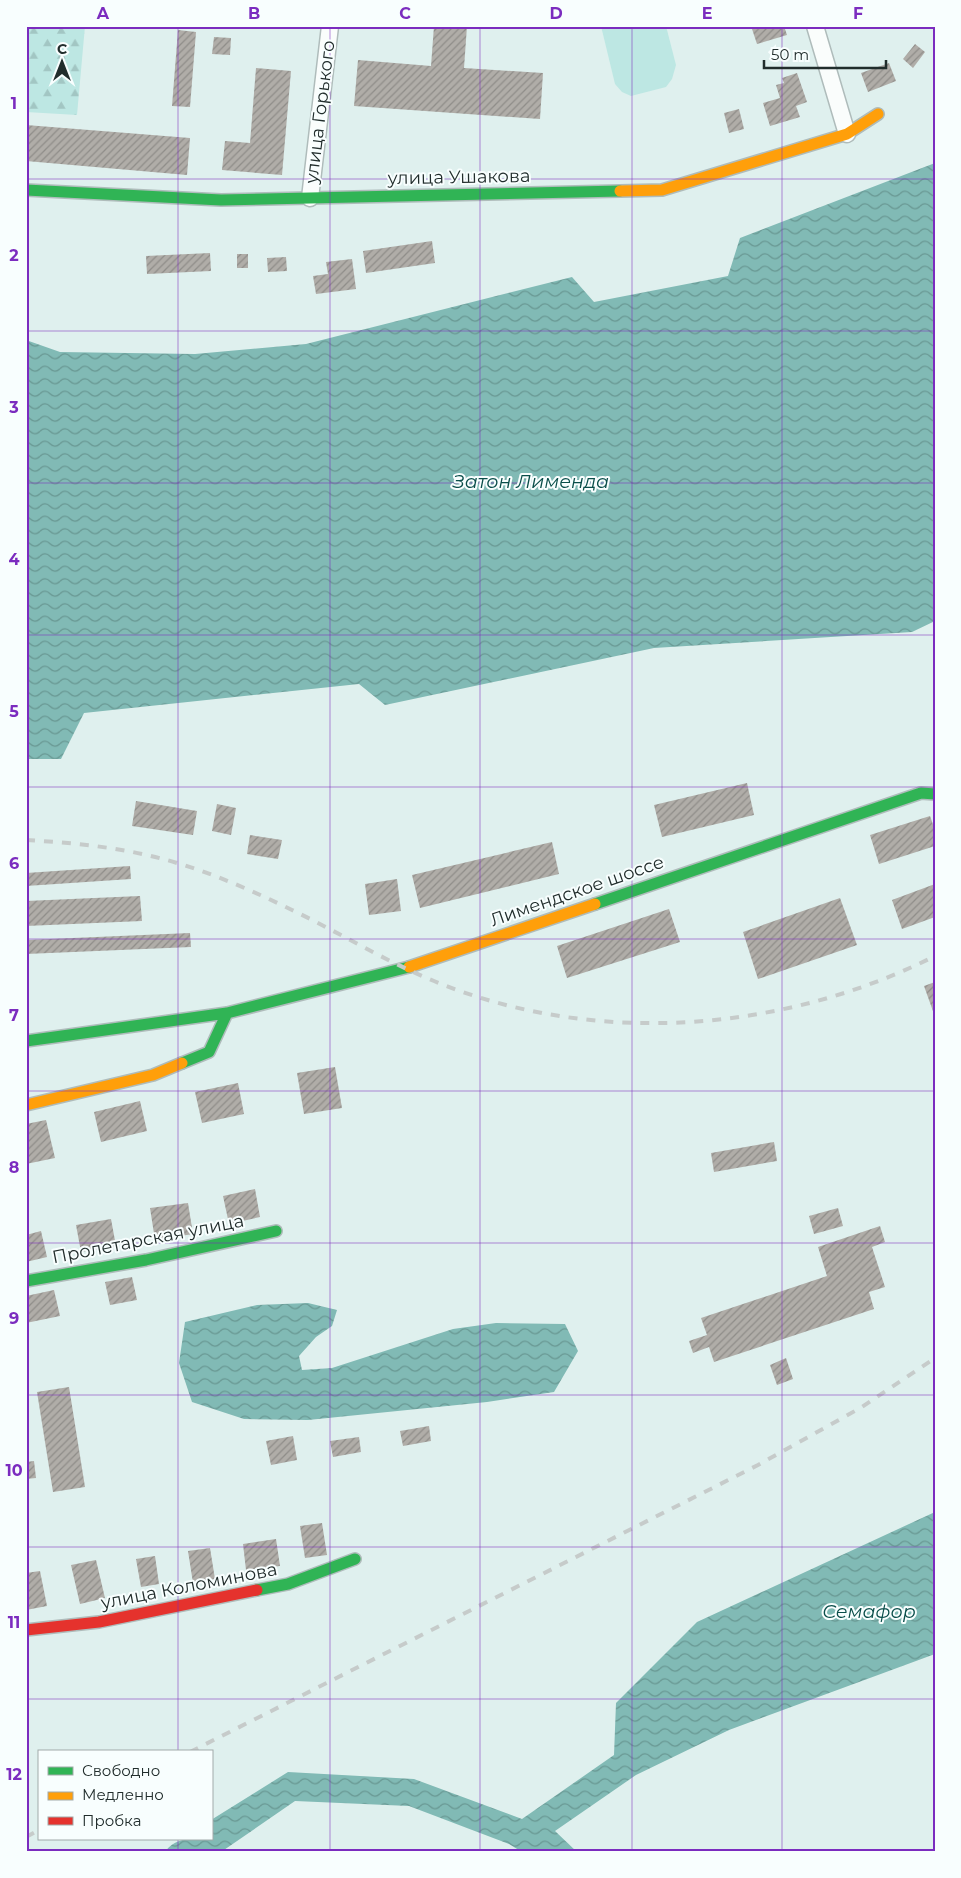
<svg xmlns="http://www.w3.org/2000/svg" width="961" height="1878" font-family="Montserrat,sans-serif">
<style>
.forest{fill:url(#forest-firs)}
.garden{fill:#bde7e3}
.water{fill:url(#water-waves)}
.building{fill:url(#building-hatch)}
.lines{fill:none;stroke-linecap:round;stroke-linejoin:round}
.street-casing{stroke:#afbcbb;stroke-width:19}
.fast-casing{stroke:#afbcbb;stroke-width:14}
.slow-casing{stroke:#afbcbb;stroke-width:14}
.jam-casing{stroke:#afbcbb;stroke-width:14}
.street{stroke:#fafdfc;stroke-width:16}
.fast{stroke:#30b455;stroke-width:11}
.slow{stroke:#ff9f0a;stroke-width:11}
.jam{stroke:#e5322d;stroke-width:11}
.rail{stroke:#c6cbca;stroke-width:4;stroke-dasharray:9 9;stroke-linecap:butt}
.grid{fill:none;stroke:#7b2cbf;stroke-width:1;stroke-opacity:0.55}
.labels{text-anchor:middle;stroke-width:4;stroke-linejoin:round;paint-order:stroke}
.street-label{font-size:18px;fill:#212d2c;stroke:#f8fefe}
.water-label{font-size:19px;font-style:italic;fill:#0a4e4a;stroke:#f8fefe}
.neatline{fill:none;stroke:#7b2cbf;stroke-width:2}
.grid-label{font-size:16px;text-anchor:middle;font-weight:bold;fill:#7b2cbf}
</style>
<defs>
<pattern id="forest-firs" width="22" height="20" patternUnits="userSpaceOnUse" patternTransform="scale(1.25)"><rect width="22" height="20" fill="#bde7e3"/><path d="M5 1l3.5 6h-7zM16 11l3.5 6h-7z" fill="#a2c6c3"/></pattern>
<pattern id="water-waves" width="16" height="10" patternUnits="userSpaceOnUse" patternTransform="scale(1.25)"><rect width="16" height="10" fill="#81bab5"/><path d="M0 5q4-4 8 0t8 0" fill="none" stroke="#699893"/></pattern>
<pattern id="building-hatch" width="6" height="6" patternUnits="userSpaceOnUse" patternTransform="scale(1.25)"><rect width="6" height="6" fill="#b0ada8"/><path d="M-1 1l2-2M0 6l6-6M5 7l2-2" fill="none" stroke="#8f8d89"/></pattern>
</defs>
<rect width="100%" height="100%" fill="#dff0ee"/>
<path class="forest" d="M26,26H85L77,115L26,112Z"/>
<path class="garden" d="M601,26H666L676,65L672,79L666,87L631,96L622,92L615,84Z"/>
<path class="water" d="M935,163V621L912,632L654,648L385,705L359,684L84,713L61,759H26V340L60,352L195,354L306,344L572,277L594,302L728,276L740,238Z
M308,1303L337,1310L332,1326L316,1337L299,1356L302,1370L332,1368L453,1329L496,1323L565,1324L578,1351L554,1392L487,1402L308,1420L244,1419L192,1402L179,1363L185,1322L257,1305Z
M935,1512V1654L729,1730L636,1775L555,1831L577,1852H522L509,1844L409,1806L295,1801L221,1852H165C176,1836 193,1839 211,1839V1820L288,1772L414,1779L522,1819L614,1755L616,1703L697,1622Z"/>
<path class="building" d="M434,26H467L464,68L543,73L540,119L354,106L358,60L431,66Z
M751,26H784L787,35L757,44Z
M178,30L196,32L190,107L172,106Z
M214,37L231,38L230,55L212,54Z
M915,44L925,52L913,68L903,59Z
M889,63L896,81L868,92L861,73Z
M256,68L291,71L282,175L222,170L225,141L250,143Z
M797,73L807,102L796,106L800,117L770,126L763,103L780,98L776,85L784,83L782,78Z
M739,109L744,129L729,133L724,113Z
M26,125L190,138L187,175L26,161Z
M432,241L435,263L366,273L363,251Z
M210,253L211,271L147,274L146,256Z
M237,254H248V268H237Z
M286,257L287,271L268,272L267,258Z
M352,259L356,289L316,294L313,276L328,274L326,262Z
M747,783L754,815L662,837L654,805Z
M136,801L197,811L193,835L132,826Z
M217,804L236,808L231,835L212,831Z
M930,816L935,830V846L879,864L870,835Z
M250,835L282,840L278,859L247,854Z
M552,842L559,874L420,908L412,875Z
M130,866L131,879L26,886V873Z
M397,879L401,911L369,915L365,884Z
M935,884V917L902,929L892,900Z
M140,896L142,921L26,926V901Z
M840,898L857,945L758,979L743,932Z
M669,909L680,942L567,978L557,946Z
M190,933L191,947L26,954V940Z
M935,982V1014H934L924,986Z
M335,1067L342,1108L304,1114L297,1073Z
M238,1083L244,1114L202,1123L195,1092Z
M140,1101L147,1131L101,1142L94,1112Z
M46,1120L55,1158L26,1164V1124Z
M774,1142L777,1161L714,1172L711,1153Z
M255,1189L260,1217L229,1224L223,1196Z
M188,1203L193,1234L155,1240L150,1208Z
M838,1208L843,1226L814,1234L809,1216Z
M111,1219L116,1246L81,1252L76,1225Z
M880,1226L885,1242L872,1247L885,1287L869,1292L874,1309L714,1362L709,1347L693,1353L689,1341L707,1335L701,1318L827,1276L818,1247Z
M41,1231L47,1257L26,1262V1235Z
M132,1277L137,1300L110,1305L105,1282Z
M54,1290L60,1316L26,1323V1296Z
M786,1358L793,1379L777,1385L770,1365Z
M69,1387L85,1487L53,1492L37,1392Z
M429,1426L431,1441L403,1446L400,1431Z
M293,1436L297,1460L271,1465L266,1441Z
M359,1437L361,1452L333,1457L330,1441Z
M34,1461L36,1478L26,1479V1462Z
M322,1523L327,1555L305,1558L300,1526Z
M276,1539L280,1566L246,1570L243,1544Z
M210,1548L215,1579L193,1583L188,1551Z
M155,1556L159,1584L141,1587L136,1559Z
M96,1560L105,1598L80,1604L71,1565Z
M40,1571L47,1606L26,1610V1573Z"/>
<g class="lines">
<defs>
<path id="street" d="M815,26L847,134
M310,198L330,26"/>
<path id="fast" d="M26,190L221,200L620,191
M595,904L921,793L935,794
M26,1041L227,1013L409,967
M182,1063L209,1052L227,1013
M26,1281L146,1260L276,1231
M257,1590L288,1584L355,1559"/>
<path id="slow" d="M620,191L662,190L847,134L878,114
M409,967L595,904
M26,1105L153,1075L182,1063"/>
<path id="jam" d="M26,1630L99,1622L257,1590"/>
</defs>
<use href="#street" class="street-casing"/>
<use href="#fast" class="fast-casing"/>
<use href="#slow" class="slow-casing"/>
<use href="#jam" class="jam-casing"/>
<use href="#street" class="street"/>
<use href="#fast" class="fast"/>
<use href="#slow" class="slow"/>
<use href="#jam" class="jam"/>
<path class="rail" d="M26,840C77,843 128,848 177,863C217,875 255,892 292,910C340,933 385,961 434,981C593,1047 782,1033 935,956
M190,1752L758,1465L862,1407L935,1358
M26,1837L39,1830"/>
</g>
<path class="grid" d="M178,26V1752M330,26V1852M480,26V1852M632,26V1852M782,26V1852M26,179H935M26,331H935M26,483H935M26,635H935M26,787H935M26,939H935M26,1091H935M26,1243H935M26,1395H935M26,1547H935M26,1699H935M178,1839V1852"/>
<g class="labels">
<g class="street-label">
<text transform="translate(320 112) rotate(-83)" y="6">улица Горького</text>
<text transform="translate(459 177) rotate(-1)" y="6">улица Ушакова</text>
<text transform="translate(577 891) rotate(-19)" y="6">Лимендское шоссе</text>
<text transform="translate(148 1239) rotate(-11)" y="6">Пролетарская улица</text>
<text transform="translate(189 1586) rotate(-11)" y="6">улица Коломинова</text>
</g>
<g class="water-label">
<text x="531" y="488">Затон Лименда</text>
<text x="869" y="1618">Семафор</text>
</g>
</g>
<rect width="961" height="1878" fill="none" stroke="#f8fefe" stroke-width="55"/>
<rect x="38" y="1750" width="175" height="90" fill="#f8fefe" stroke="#a2aaaa"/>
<rect x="48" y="1767" width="25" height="8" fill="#30b455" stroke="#a2aaaa"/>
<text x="82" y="1776" font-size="15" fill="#212d2c">Свободно</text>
<rect x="48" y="1792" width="25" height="8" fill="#ff9f0a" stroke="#a2aaaa"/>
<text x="82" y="1800" font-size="15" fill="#212d2c">Медленно</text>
<rect x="48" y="1817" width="25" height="8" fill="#e5322d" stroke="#a2aaaa"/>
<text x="82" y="1826" font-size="15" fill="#212d2c">Пробка</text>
<g transform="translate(62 62)" stroke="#f8fefe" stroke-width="4" paint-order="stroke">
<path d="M0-4L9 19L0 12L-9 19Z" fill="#212d2c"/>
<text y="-8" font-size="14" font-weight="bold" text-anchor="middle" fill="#212d2c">С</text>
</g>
<path d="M764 60v8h122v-8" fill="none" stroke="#212d2c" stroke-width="2.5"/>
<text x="771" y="60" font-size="15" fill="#212d2c" stroke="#f8fefe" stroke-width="4" paint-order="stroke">50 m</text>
<rect x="28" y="28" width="906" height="1822" class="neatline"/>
<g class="grid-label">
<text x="103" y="19">A</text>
<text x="254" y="19">B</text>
<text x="405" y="19">C</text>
<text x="556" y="19">D</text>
<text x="707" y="19">E</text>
<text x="858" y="19">F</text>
<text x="14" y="109">1</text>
<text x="14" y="261">2</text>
<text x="14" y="413">3</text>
<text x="14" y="565">4</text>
<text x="14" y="717">5</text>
<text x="14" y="869">6</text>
<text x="14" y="1021">7</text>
<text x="14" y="1173">8</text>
<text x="14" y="1324">9</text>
<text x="14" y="1476">10</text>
<text x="14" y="1628">11</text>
<text x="14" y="1780">12</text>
</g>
</svg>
